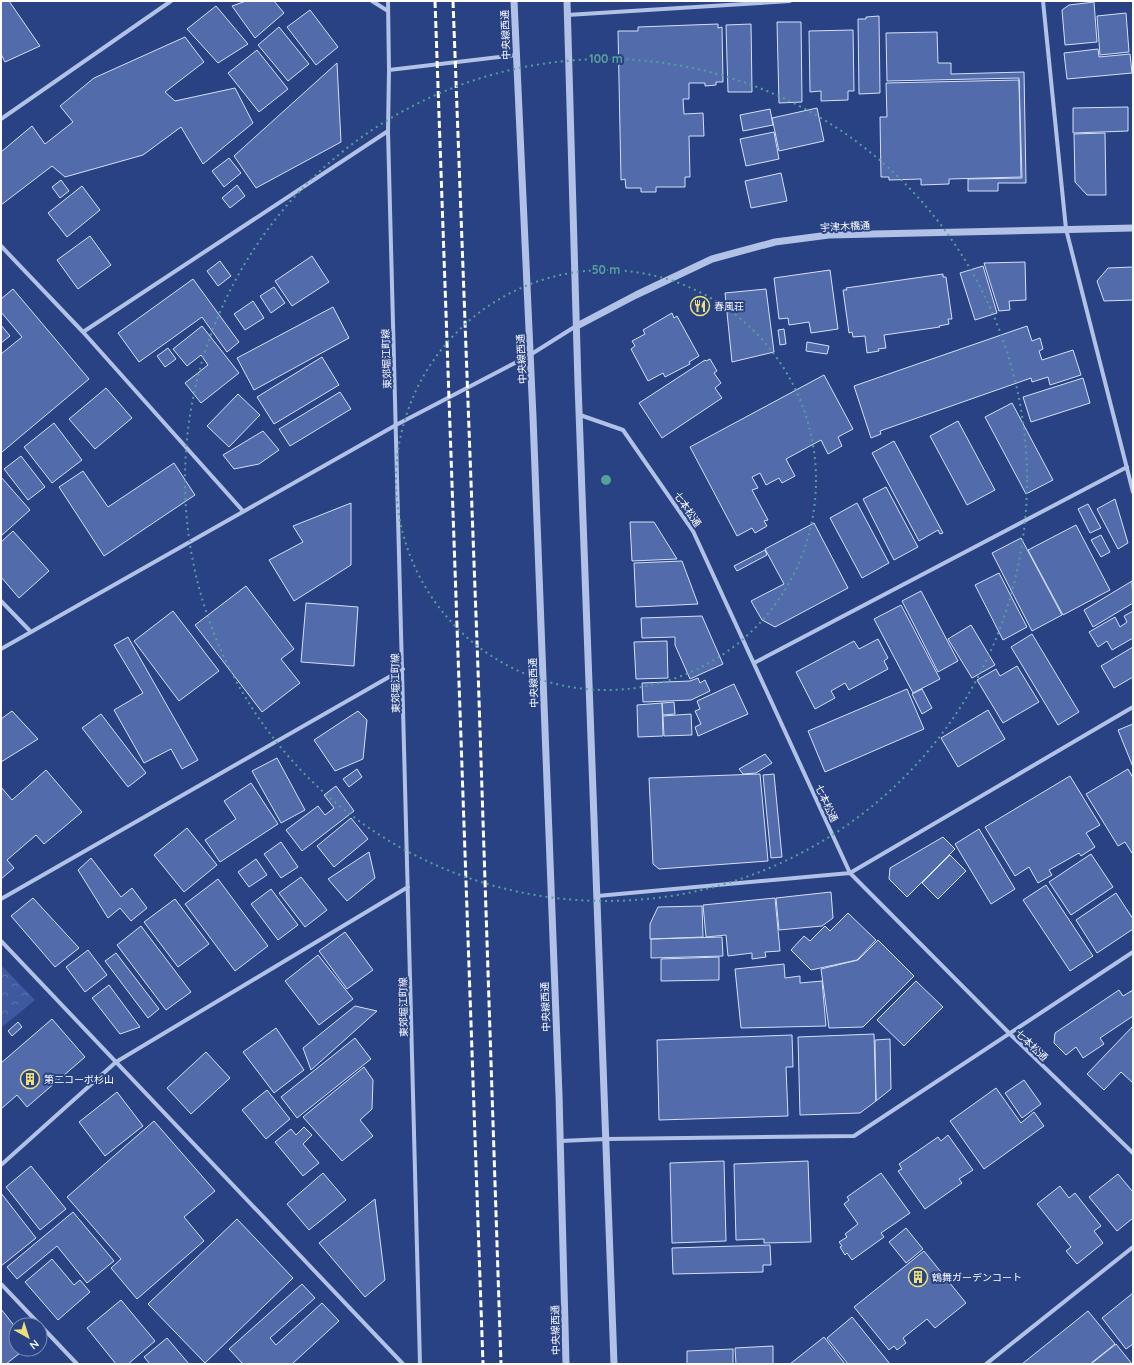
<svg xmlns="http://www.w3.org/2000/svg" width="1134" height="1365" font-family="Quicksand,'Noto Sans JP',sans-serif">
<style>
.park{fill:url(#park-crowns)}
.building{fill:#516bab;stroke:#d5dff6}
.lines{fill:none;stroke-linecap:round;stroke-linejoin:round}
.minor{stroke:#b2c2e7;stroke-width:4}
.tertiary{stroke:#b2c2e7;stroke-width:7}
.rail{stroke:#fff;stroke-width:3;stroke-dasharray:7 3;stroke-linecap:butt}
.ring{fill:none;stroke:#579f9a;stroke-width:2;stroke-dasharray:2 4}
.labels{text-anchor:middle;stroke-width:4;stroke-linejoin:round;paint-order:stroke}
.street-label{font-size:10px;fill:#fff;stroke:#284284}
.poi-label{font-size:10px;fill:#fff;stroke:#284284;text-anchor:start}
.centre{fill:#579f9a;stroke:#284284;stroke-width:2}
.ring-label{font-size:12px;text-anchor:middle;font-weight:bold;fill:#579f9a;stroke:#284284;stroke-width:4;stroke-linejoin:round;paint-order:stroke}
</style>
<defs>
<pattern id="park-crowns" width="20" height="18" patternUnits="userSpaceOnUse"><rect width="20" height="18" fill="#3d5aa0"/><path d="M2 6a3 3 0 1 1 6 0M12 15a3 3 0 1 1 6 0" fill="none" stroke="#5a73ae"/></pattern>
</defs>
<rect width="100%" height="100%" fill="#284284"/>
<path class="park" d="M1,965L35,1000L1,1028Z"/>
<path class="building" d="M1,1H9L40,46L5,62L1,54Z
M246,1H274L284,13L255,38L232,6Z
M1094,2L1097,42L1065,45L1062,10L1069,5Z
M216,6L248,44L218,63L187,29Z
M310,10L338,47L316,65L287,27Z
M1126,13L1129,52L1100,55L1097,16Z
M879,16L880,93L859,94L858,19H866V17Z
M777,22H801L802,102L779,103Z
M718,24V28L722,27L723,82H716V85L705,86V83H689V99H683L684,114L703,113L704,136H689L690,177H685V187H656V192H641V188H626L625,179L621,180L618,31H638V27Z
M751,24L752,92H728L726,25Z
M279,27L309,64L288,81L258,45Z
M853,30L854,91H848V100L821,101V91L810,92L809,31Z
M937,32L938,63H951V74L1024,72L1026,183H998V191H968V179L1022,178L1019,78L887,81L886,33Z
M185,37L204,62L165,92L175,101L235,88L253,123L203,164L181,127L143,155L65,177L52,166L1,205V152L32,126L45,144L73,122L60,106L94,78Z
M1098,49L1099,57L1130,54L1132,73L1067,79L1064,53Z
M257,50L288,89L259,112L228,73Z
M337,63L341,142L256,188L234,156Z
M1019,80L1021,177L949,179V184L921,185V179L889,180V177H881L880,117H887L886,83Z
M1128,107V131L1073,133V108Z
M817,108L824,141L779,151L772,118Z
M770,109L773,125L743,131L740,115Z
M774,132L779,159L746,166L740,139Z
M1105,133L1106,195H1087L1075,182L1074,134Z
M229,158L241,173L224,187L212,171Z
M781,173L787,201L751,208L745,181Z
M61,180L69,191L60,198L52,187Z
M237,185L245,196L230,208L222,198Z
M82,186L100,210L67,237L48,213Z
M90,236L111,265L78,289L57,260Z
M312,256L329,282L292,306L275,281Z
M220,261L231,276L218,286L207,271Z
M1025,262L1026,300L1009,301L1010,310L999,311L984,263Z
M983,266L997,313L975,320L960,273Z
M1133,267V300L1104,301L1097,281L1108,268Z
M830,270L838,329L811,333L809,322L789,325L788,318L779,319L774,278Z
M943,274V277H946L952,319H948L949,324L939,326L940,327L884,335L886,348L878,349L879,351L867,353L865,336L853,337L852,332L849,333L843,290H847L846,288Z
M193,279L239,342L227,352L202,317L139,362L118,333Z
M274,287L285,303L271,313L260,296Z
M13,289L89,379L2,452L1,451V354L22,337L1,312V299Z
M766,289L774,352L732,362L725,293Z
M253,301L264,318L245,330L234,314Z
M333,307L349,338L254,390L237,358Z
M672,313L674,318L677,316L699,356L689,362L690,364L665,377L663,373L648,381L631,349L635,346L632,341L645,334L643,330Z
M1,325L10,336L1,343Z
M202,326L239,373L201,403L185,383L208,365L201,355L187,366L173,349Z
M1027,326L1032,341L1040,338L1043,349L1039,351L1042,360L1073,350L1081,375L1050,385L1048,377L1032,382L1031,378L880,431L881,434L871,438L854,386Z
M784,329L786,344L780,345L778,330Z
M807,342L829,346L827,354L806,351Z
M168,348L176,359L165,367L157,356Z
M322,357L339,385L274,424L257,397Z
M710,359L717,371L714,373L721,383L715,388L722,398L662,438L639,403L705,360L706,361Z
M824,375L853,429L838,437L842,446L828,454L821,440L786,459L795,476L782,483L779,478L766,485L760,473L752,477L758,488L752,490L768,520L764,521L767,526L755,533L752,528L737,536L690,447Z
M1083,378L1090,403L1031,422L1023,397Z
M106,388L132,418L95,449L69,419Z
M340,392L351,409L290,446L279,429Z
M238,394L260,415L229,447L207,426Z
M1012,403L1053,480L1026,494L985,417Z
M958,421L995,490L967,505L930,436Z
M54,423L82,460L52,483L24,447Z
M263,431L279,450L259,464L234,469L223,455Z
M894,441L943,533L940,534L938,530L919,541L872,453Z
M21,456L45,487L28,500L4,469Z
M174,463L195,495L104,556L59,487L83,471L108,507Z
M1,477L30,510L1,536Z
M886,487L918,547L894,560L863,499Z
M1115,499L1128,543L1118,549L1097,509Z
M351,503V565L294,601L269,560L303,542L293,526Z
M857,503L889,563L862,578L830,518Z
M1088,504L1101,528L1090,533L1078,509Z
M630,522H654L677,559L632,561Z
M814,523L848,588L775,627L762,620L751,601L784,584L765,549Z
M1076,525L1110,590L1063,615L1028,550Z
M13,531L49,571L19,598L1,577V542Z
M1101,535L1110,552L1101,557L1091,540Z
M1021,538L1062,615L1032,631L992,553Z
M765,550L767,555L737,571L734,566Z
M682,561L698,604L636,607L634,563Z
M999,573L1027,627L1003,640L975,585Z
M1132,581L1133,603L1093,627L1084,610Z
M246,586L294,649L281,659L300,683L262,712L195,625Z
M921,591L958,661L938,672L902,601Z
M306,603L358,607L354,666L301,662Z
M901,605L940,679L913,693L874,619Z
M173,611L219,671L179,701L134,641Z
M1133,611V638L1112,650L1107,641L1098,647L1089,632L1115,617L1120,627L1127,622L1124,616Z
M702,616L723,664L690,679L675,645V637L642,638L641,618Z
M971,625L995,665L972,678L948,639Z
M1032,634L1079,712L1058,725L1011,647Z
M128,637L198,760L182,769L171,749L144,763L114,710L143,693L114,645Z
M878,639L888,658L884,661L888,669L849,690L845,683L831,691L835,698L815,709L796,672L854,641L859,649Z
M667,641L668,678L636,679L634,642Z
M1133,647V677L1114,688L1101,666Z
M1017,666L1039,702L1003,723L977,680L996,669L1000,676Z
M698,678L700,683L705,680L710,691L691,700L643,702L642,683L690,681Z
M734,684L748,714L698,736L695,727L701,724L695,711L700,709L697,701Z
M907,689L924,729L825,772L808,731Z
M922,689L932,708L922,714L912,694Z
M674,702L675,714L663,715L662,703Z
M662,703L663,736L638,737L637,705Z
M988,710L1005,739L958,767L941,738Z
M12,711L38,739L1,762V719Z
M358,711L367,720L363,759L335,771L314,740Z
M101,714L146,773L128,787L82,728Z
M691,714L692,735L664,736L663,716Z
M1133,724V767L1118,730Z
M765,754L772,763L756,773L743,774L739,769Z
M277,758L305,810L281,823L252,771Z
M357,769L362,777L349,787L343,779Z
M1128,769L1133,778V852L1132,853L1125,842L1118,846L1086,794Z
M46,770L82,812L44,844L36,835L7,860L14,868L1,879V787L12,800Z
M760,774L768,861L659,869L653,864L649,778Z
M774,774L782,857L771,858L763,775Z
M1070,776L1100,825L1086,833L1095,847L1081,856L1079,853L1049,870L1052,875L1038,883L1029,867L1015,876L985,827Z
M251,783L278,824L220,862L205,840L236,819L224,801Z
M336,786L354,811L302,851L286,830L318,806L325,815L334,808L324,795Z
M351,818L368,839L334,867L317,846Z
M187,828L217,865L184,892L154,855Z
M979,829L1015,889L991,904L955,844Z
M943,837L955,849L907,897L889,879L890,868Z
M281,842L298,867L281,878L264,854Z
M369,852L375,878L347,901L328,879Z
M1091,854L1113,887L1071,915L1049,882Z
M950,855L966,871L938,899L922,883Z
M91,858L121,897L132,888L147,908L131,921L120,908L108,918L78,870Z
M256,859L267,875L249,887L238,872Z
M301,877L327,910L305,927L279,893Z
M218,879L268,946L235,971L185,904Z
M1046,885L1093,956L1070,971L1023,900Z
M271,889L298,925L278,940L251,904Z
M831,892L833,918L822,926L779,930L776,898Z
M1116,893L1133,919V929L1097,953L1076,920Z
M33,898L79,948L55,967L11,916Z
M775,898L780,951L765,952L766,957L752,959V953L728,956L726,935L706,937L703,905Z
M175,899L209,944L178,967L144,922Z
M702,906L703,937L650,939V924L658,907Z
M848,913L876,940L857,960L811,970L791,950L804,936L810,941L825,926L830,931Z
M141,926L191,992L166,1010L117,945Z
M345,932L373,970L347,989L319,951Z
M722,937L723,956L651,958V939Z
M878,940L914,976L863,1027L829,1028L821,969L858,960Z
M88,950L107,975L85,992L66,967Z
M116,953L159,1009L148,1018L105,961Z
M318,955L353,999L319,1025L285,981Z
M719,957V980L661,981V959Z
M784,964L785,978L800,976V983L822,981L826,1026L741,1028L735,969Z
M916,981L943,1007L904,1046L877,1020Z
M109,985L140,1027L120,1034L92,998Z
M1119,990L1123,996L1133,990V1016L1100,1038L1104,1044L1083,1058L1076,1047L1066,1055L1054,1043L1055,1033Z
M355,1006L377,1011L311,1070L303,1048Z
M52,1019L85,1057L27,1107L17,1095L1,1109V1063Z
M18,1022L22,1027L12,1036L8,1031Z
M1133,1026V1083L1121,1072L1104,1090L1087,1074Z
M276,1028L304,1070L274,1093L243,1052Z
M874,1034L876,1101L860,1113L800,1115L798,1037Z
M792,1035L793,1067H786L788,1116L659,1120L657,1040Z
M355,1038L371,1059L297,1118L281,1097Z
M890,1039L891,1089L876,1101L875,1040Z
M206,1052L230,1078L191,1114L167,1088Z
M364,1067L373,1080L372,1109L360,1120L373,1136L342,1161L303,1117Z
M1024,1080L1041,1104L1022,1118L1005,1093Z
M996,1088L1021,1123L1034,1112L1044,1126L984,1169L950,1121Z
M267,1090L290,1119L266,1139L242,1110Z
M117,1092L143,1126L105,1156L79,1122Z
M154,1121L215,1191L184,1217L204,1241L137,1299L111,1268L121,1259L67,1197Z
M304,1127L312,1135L303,1144L319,1163L303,1176L275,1142L291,1129L296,1135Z
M948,1135L973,1170L959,1179L962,1183L925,1209L898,1171L902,1169L899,1164L938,1137L941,1141Z
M724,1161L726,1241L672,1243L670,1163Z
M808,1161L811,1242L764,1243V1239L736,1240L734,1164Z
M31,1166L66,1209L40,1230L6,1187Z
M323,1173L346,1200L309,1230L287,1204Z
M881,1173L910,1213L881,1233L884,1237L852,1260L847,1253L845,1255L840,1247L842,1246L839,1242L847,1237L845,1234L858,1224L844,1204L849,1200L847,1197Z
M1118,1174L1133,1192V1218L1117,1231L1089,1197Z
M1060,1186L1069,1198L1075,1193L1101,1226L1094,1231L1103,1243L1077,1264L1066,1251L1071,1247L1037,1204Z
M1,1193L36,1238L1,1266Z
M375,1199L385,1280L365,1297L319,1243Z
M73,1212L114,1261L87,1283L57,1246L17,1279L7,1267Z
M237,1219L293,1278L205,1363L148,1304Z
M906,1228L923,1249L906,1263L889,1242Z
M770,1245L771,1265H763V1272L673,1274L672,1248Z
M924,1251L966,1303L935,1328L927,1319L903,1338L906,1343L897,1350L894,1346L889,1350L854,1307Z
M52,1259L74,1285L80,1280L90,1292L58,1320L25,1282Z
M302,1284L315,1298L270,1338L276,1345L322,1303L339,1321L292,1364H243L229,1349Z
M1133,1293V1344L1126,1349L1102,1318Z
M121,1300L155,1341L128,1364H116L87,1328Z
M1,1309L16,1328V1349H25L6,1364H1Z
M1088,1311L1115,1344L1090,1364H1022Z
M852,1317L890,1364H848L827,1338Z
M824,1337L845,1364H790Z
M167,1338L189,1364H150L144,1357Z
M1116,1344L1132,1364H1091Z
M773,1346V1364H736L735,1348Z
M733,1349V1364H687V1351Z"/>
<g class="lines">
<path class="minor" d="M372,1L388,11
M388,1L389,70L388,131L420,1364
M1043,1L1066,229L1133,492
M567,15L790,1
M389,70L516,55
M1,119L171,1
M1,246L83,332L243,511
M83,332L388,131
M580,415L623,430L693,531L850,873L1010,1034L1133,1153
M1,601L31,632
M1,649L396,425L530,355L576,326
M754,663L1127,467
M597,896L850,873L1133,707
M1,899L403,669
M1,941L403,1364
M560,1141L606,1139L854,1136L1133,952
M1,1165L116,1062L408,887
M1,1284L40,1325
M40,1325L77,1364
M986,1364L1133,1247"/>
<path class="tertiary" d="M514,1L533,417L559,1095L566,1364
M567,1L578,384L614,1364
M577,326L636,295L712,259L775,242L829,235L1133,228"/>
<path class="rail" d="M435,1L483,1364
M453,1L478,669L501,1364"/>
</g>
<g class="ring">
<circle cx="606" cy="480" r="210"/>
<circle cx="606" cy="480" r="421"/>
</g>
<defs>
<symbol id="restaurant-ring" viewBox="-11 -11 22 22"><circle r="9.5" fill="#284284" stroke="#efdf79" stroke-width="1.5"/><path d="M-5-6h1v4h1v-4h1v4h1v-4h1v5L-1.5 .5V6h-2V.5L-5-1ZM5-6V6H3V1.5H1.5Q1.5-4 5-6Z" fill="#efdf79"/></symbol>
<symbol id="building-ring" viewBox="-11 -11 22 22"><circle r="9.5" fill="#284284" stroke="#efdf79" stroke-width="1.5"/><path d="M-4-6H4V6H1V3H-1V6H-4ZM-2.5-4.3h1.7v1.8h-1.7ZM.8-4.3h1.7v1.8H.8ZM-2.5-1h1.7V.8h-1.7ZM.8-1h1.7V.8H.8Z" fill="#efdf79"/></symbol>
</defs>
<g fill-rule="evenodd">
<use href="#restaurant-ring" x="689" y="295" width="22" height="22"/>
<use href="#building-ring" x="19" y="1068" width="22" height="22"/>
<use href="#building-ring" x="907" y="1266" width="22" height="22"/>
</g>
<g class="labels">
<g class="street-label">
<text transform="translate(505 35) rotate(-92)" y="4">中央線西通</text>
<text transform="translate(845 226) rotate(-3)" y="4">宇津木橋通</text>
<text transform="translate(386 359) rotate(-92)" y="4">東郊堀江町線</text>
<text transform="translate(521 359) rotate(-93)" y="4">中央線西通</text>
<text transform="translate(688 509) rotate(56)" y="4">七本松通</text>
<text transform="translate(395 683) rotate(-91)" y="4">東郊堀江町線</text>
<text transform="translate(533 683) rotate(-92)" y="4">中央線西通</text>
<text transform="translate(827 803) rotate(65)" y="4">七本松通</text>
<text transform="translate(403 1007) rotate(-91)" y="4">東郊堀江町線</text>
<text transform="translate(545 1007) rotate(-92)" y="4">中央線西通</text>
<text transform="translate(1032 1045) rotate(44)" y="4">七本松通</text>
<text transform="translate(555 1330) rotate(-91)" y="4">中央線西通</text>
</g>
<g class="poi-label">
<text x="714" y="310">春風荘</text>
<text x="44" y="1083">第二コーポ杉山</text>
<text x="932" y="1281">鶴舞ガーデンコート</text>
</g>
</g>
<circle cx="606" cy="480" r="6" class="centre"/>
<g class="ring-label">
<text x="606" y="63">100 m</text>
<text x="606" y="274">50 m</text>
</g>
<rect width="1134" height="1365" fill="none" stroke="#ffffff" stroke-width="4"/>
<g transform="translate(28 1337) rotate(141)"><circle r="19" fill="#284284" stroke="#7e8eb5"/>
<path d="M0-3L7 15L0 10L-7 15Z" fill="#efdf79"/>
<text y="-6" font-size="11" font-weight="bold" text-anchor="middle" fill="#ffffff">N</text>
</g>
</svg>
